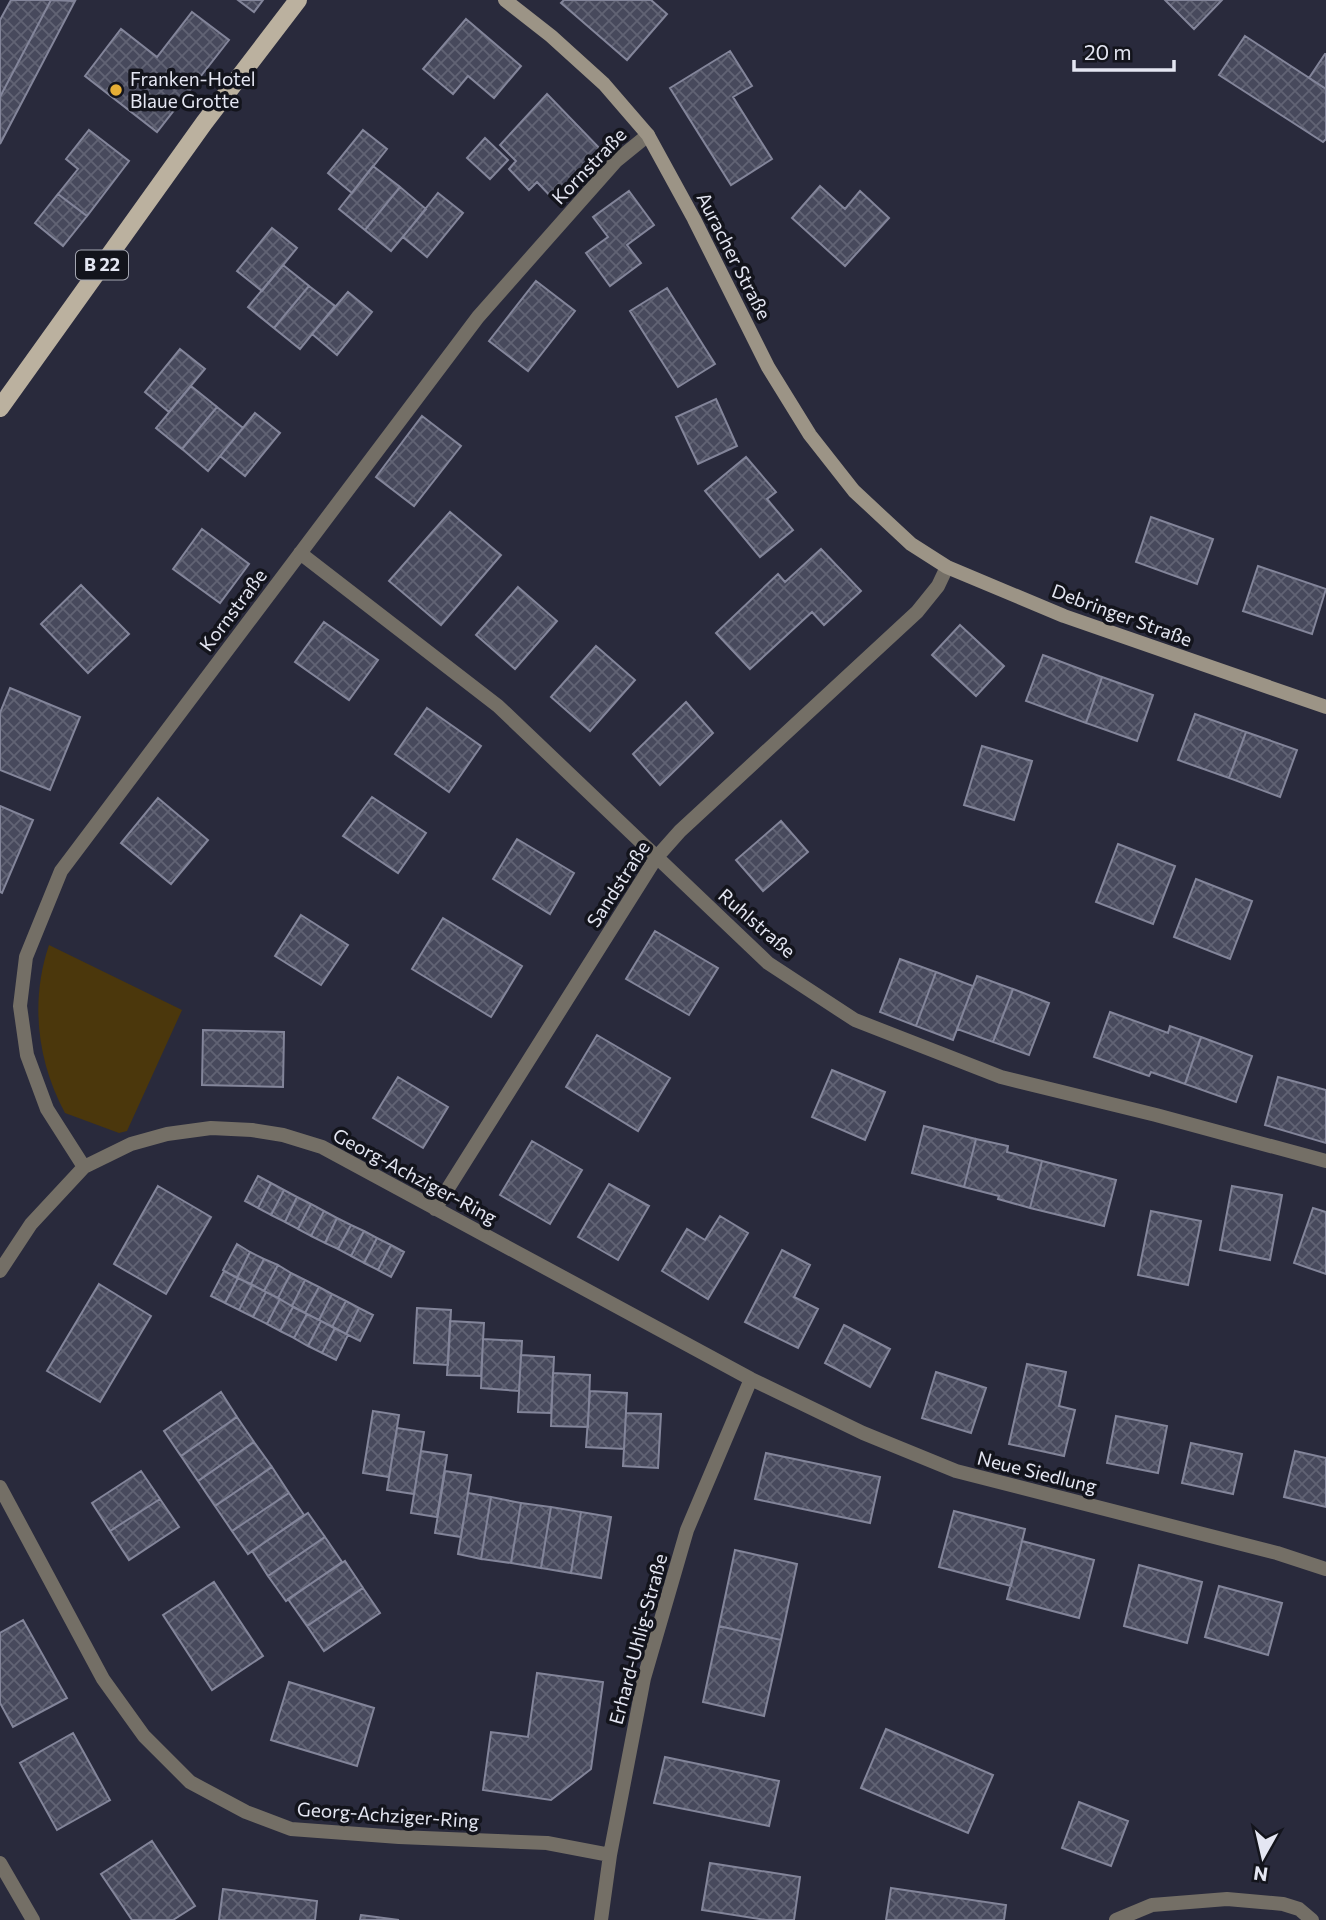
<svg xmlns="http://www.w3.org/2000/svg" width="1326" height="1920" font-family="Commissioner,sans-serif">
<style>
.park{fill:#4b370c}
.building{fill:url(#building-cross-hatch);stroke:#83859a;stroke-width:2}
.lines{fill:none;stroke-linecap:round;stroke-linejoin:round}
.street{stroke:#746f66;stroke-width:14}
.secondary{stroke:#9c9486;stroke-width:14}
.primary{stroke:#bbb19f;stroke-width:18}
.poi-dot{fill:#e5ad35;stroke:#13141c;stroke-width:2.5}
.labels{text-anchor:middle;stroke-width:7;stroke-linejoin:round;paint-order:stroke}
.shield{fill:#13141c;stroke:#a5a7b2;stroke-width:2}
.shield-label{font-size:18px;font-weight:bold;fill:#e4e6f2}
.poi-label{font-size:19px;fill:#e4e6f2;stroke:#13141c;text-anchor:start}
.street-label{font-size:19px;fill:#e4e6f2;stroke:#13141c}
</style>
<defs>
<pattern id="building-cross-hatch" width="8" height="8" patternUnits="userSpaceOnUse" patternTransform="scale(1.75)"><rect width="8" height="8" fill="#47495c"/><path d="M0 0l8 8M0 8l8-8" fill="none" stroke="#616374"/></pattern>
</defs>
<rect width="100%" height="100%" fill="#292a3c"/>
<path class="park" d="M49,945L182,1010L127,1131L119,1133L65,1113C37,1061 30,1001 49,945Z"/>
<path class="building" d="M11,0H51L0,97V20Z
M51,0L75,1L0,144V97Z
M238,0H263L254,12Z
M564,0H651L667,14L627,60L561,3Z
M1165,0H1222L1194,29Z
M192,12L229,40L157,132L85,76L121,29L157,57Z
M466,19L521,66L494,98L468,76L453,94L423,69Z
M1245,36L1326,89V139L1323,142L1219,75Z
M730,51L752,86L733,97L772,159L731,185L670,88Z
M1325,54H1326V89L1309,78Z
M547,94L605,154L557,203L537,182L529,190L509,169L516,161L500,145Z
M89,130L129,161L87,216L58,194L78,169L66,159Z
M363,130L387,149L352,193L328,173Z
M485,138L508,160L490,179L467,158Z
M373,166L400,187L365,230L339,209Z
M820,186L845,209L860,191L889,218L845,266L792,218Z
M400,187L426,209L391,251L365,230Z
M629,191L654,225L627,245L641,263L610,286L586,253L608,237L593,217Z
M438,193L463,213L427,257L403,237Z
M58,194L87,216L63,246L35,223Z
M272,228L297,248L262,291L237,271Z
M283,265L309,286L274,328L248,307Z
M536,281L575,311L528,371L489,341Z
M309,286L335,306L300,349L274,328Z
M667,288L715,364L678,387L630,311Z
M348,292L372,312L337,355L312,334Z
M180,349L205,369L169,412L145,392Z
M191,386L217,407L182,449L156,428Z
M716,399L737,446L698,464L676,417Z
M217,407L243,428L208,471L182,449Z
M255,413L280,433L245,476L220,456Z
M422,416L461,446L414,506L376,477Z
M746,457L776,492L767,499L793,530L760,557L705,491Z
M450,512L501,555L441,625L389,581Z
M1151,517L1213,539L1197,584L1136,562Z
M202,529L249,564L220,603L173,569Z
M821,549L861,591L824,625L812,612L750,669L716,633L778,574L785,582Z
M1258,566L1326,589L1312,634L1243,611Z
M81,585L129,634L88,673L41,624Z
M518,587L557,621L515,669L476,635Z
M324,622L378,660L349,700L295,662Z
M960,625L1004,666L976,696L932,655Z
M596,646L635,680L590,731L551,697Z
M1043,655L1102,677L1086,723L1026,701Z
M1102,677L1153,695L1137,741L1086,723Z
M10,688L80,717L50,790L0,770V713Z
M686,702L713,733L660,785L633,754Z
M427,708L481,746L449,792L395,754Z
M1195,714L1246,732L1229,778L1178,760Z
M1246,732L1297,750L1280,797L1229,778Z
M982,746L1032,761L1014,820L964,805Z
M372,797L426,833L398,873L343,836Z
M158,798L208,840L171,884L121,843Z
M0,806L33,820L2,893L0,892Z
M781,821L808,852L763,891L736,860Z
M517,839L574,873L550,914L493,879Z
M1118,844L1175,866L1153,924L1096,902Z
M1196,879L1252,901L1230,959L1174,937Z
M301,915L348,945L321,985L275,956Z
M443,918L522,966L491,1017L412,969Z
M655,931L718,968L689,1015L626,979Z
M900,959L936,972L916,1026L880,1012Z
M936,972L973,986L953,1040L916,1026Z
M977,976L1013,989L993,1042L957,1029Z
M1013,989L1049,1003L1029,1055L993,1042Z
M1110,1012L1168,1033L1170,1026L1201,1037L1185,1084L1151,1072L1149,1076L1094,1057Z
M203,1030L284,1032L283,1087L202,1085Z
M597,1035L670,1078L638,1131L566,1087Z
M1201,1037L1252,1056L1236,1102L1185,1084Z
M832,1070L885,1092L865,1140L812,1117Z
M398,1077L448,1107L423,1148L373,1118Z
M1278,1077L1326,1090V1143L1265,1125Z
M924,1126L976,1139L964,1187L912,1173Z
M976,1139L1008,1146L1007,1152L1042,1161L1030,1208L998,1199L999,1196L964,1187Z
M532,1141L582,1170L550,1224L500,1195Z
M1042,1161L1116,1180L1104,1226L1030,1208Z
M258,1176L271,1183L258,1208L245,1201Z
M271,1183L284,1190L271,1215L258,1208Z
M609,1184L649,1206L618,1260L578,1237Z
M158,1186L211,1217L166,1294L114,1264Z
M1232,1186L1282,1195L1270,1260L1220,1250Z
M284,1190L297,1197L285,1222L271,1215Z
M297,1197L311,1204L298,1229L285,1222Z
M311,1204L324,1211L311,1236L298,1229Z
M1313,1208L1326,1212V1274L1294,1263Z
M324,1211L337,1218L325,1243L311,1236Z
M1151,1211L1201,1221L1188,1285L1138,1275Z
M720,1216L748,1233L708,1299L662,1271L687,1229L705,1240Z
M337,1218L351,1225L338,1249L325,1243Z
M351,1225L364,1231L351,1256L338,1249Z
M364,1231L377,1238L364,1263L351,1256Z
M377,1238L391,1245L378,1270L364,1263Z
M237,1244L250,1252L237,1278L223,1270Z
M391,1245L404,1252L391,1277L378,1270Z
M782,1250L810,1265L794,1297L818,1309L798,1348L745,1322Z
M250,1252L264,1259L251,1284L237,1278Z
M264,1259L278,1265L264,1291L251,1284Z
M278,1265L291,1273L278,1298L264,1291Z
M224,1271L238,1278L225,1303L211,1296Z
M291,1273L305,1280L292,1306L278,1298Z
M238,1278L252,1285L239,1310L225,1303Z
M305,1280L319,1287L305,1313L292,1306Z
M99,1284L151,1316L100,1402L47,1371Z
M252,1285L266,1292L253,1317L239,1310Z
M319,1287L332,1294L319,1320L305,1313Z
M266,1292L280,1299L267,1324L253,1317Z
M332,1294L346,1301L332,1327L319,1320Z
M280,1299L293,1307L280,1331L267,1324Z
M346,1301L359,1308L346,1334L332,1327Z
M293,1307L307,1314L294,1338L280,1331Z
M359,1308L373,1315L360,1341L346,1334Z
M417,1308L451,1310L448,1365L414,1363Z
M307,1314L321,1321L308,1346L294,1338Z
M321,1321L335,1328L322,1353L308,1346Z
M450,1321L484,1323L481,1376L447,1375Z
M844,1325L890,1349L870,1387L825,1363Z
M335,1328L348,1335L336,1360L322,1353Z
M483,1339L522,1341L519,1391L481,1388Z
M521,1355L554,1357L551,1413L518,1412Z
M1027,1364L1066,1372L1059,1406L1075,1410L1064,1456L1009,1444Z
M936,1372L986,1388L971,1433L922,1418Z
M553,1373L590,1375L588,1427L551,1426Z
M590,1391L627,1393L624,1449L586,1447Z
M221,1392L237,1417L181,1456L164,1431Z
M373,1411L399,1415L389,1477L363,1473Z
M626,1413L661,1414L658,1468L623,1466Z
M1116,1416L1167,1426L1158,1473L1107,1463Z
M237,1417L254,1442L198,1481L181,1456Z
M397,1428L424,1432L414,1494L387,1490Z
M254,1442L272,1467L215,1506L198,1481Z
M1191,1443L1242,1454L1233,1494L1182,1483Z
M421,1451L447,1455L437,1517L411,1513Z
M1295,1451L1326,1458V1507L1284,1497Z
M766,1453L880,1477L870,1523L755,1499Z
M272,1467L289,1493L232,1531L215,1506Z
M141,1471L160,1499L110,1531L92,1503Z
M445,1471L471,1475L461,1537L435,1533Z
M289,1493L304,1515L248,1554L232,1531Z
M468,1493L491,1497L481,1559L458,1554Z
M491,1497L521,1503L511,1563L481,1559Z
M160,1499L179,1527L129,1560L110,1531Z
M521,1503L551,1507L541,1568L511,1563Z
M551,1507L581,1512L571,1573L541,1568Z
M954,1511L1025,1529L1011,1586L939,1567Z
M581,1512L611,1517L601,1578L571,1573Z
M308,1513L325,1537L268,1576L252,1551Z
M325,1537L342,1562L286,1601L268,1576Z
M1022,1541L1094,1560L1079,1618L1007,1599Z
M735,1550L797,1564L781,1640L719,1626Z
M345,1561L363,1588L307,1626L288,1599Z
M1139,1565L1202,1582L1187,1643L1124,1626Z
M214,1582L263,1656L212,1690L163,1615Z
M1219,1586L1282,1603L1268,1655L1205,1637Z
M363,1588L380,1613L324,1651L307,1626Z
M23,1620L67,1698L13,1727L0,1703V1633Z
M719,1626L781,1640L764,1716L703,1702Z
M537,1673L603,1682L591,1769L551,1800L483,1790L491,1732L528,1737Z
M289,1682L374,1708L357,1766L271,1740Z
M886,1729L993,1775L968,1833L861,1788Z
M73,1733L110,1800L57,1830L20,1763Z
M665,1757L779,1781L769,1826L654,1803Z
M1079,1802L1128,1821L1111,1866L1062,1848Z
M152,1841L195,1906L173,1920H132L101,1874Z
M710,1863L800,1877L794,1920H766L702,1910Z
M891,1888L1006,1905L1004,1920H886Z
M223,1889L317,1901L315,1920H219Z
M361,1915L399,1920H360Z"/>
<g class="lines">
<path class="street" d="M300,553L498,706L768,963L855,1020L1001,1077L1156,1115L1326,1161
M84,1167L47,1109L27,1055L20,1006L26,957L61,871L478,317L616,161L648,135
M435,1209L656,858L680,831L917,612L938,586L947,567
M0,1271L31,1224L84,1167L131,1144L167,1134L211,1128L252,1130L283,1135L322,1147L751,1379L863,1433L956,1471L1277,1553L1326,1569
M0,1487L103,1679L144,1736L190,1782L246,1812L291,1829L399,1837L547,1843L610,1855
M0,1863L33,1920
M601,1920L610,1855L644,1678L687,1530L751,1379
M1116,1920L1152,1905L1227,1899L1283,1904L1299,1909L1312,1920"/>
<path class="secondary" d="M505,0L551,36L604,84L648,135L694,219L768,367L810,435L854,491L911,544L947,567L1064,616L1326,707"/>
<path class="primary" d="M0,408L204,123L298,0"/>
</g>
<circle class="poi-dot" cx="116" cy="90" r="7"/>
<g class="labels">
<rect class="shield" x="76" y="250.5" width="52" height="29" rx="5"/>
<g class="shield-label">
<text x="102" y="271">B 22</text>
</g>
<g class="poi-label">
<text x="130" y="86">Franken-Hotel<tspan x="130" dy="22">Blaue Grotte</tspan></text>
</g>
<g class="street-label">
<text transform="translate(589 166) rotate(-46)" y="7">Kornstraße</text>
<text transform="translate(734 256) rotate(63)" y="7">Auracher Straße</text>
<text transform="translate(233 610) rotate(-53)" y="7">Kornstraße</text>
<text transform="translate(1122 615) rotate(20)" y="7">Debringer Straße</text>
<text transform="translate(618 884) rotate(-57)" y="7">Sandstraße</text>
<text transform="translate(757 923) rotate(41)" y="7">Ruhlstraße</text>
<text transform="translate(415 1176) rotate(28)" y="7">Georg-Achziger-Ring</text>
<text transform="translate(1037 1472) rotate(14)" y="7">Neue Siedlung</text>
<text transform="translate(638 1639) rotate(-75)" y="7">Erhard-Uhlig-Straße</text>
<text transform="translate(388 1815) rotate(4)" y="7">Georg-Achziger-Ring</text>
</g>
</g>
<g transform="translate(1263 1857) rotate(188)" stroke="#13141c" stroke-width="5" paint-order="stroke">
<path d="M0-5L12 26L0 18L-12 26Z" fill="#e4e6f2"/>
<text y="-10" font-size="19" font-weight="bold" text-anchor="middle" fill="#e4e6f2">N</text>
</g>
<path d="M1074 60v10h100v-10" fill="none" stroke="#e4e6f2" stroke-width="3.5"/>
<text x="1084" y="60" font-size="21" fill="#e4e6f2" stroke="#13141c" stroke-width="5" paint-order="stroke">20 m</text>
</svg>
